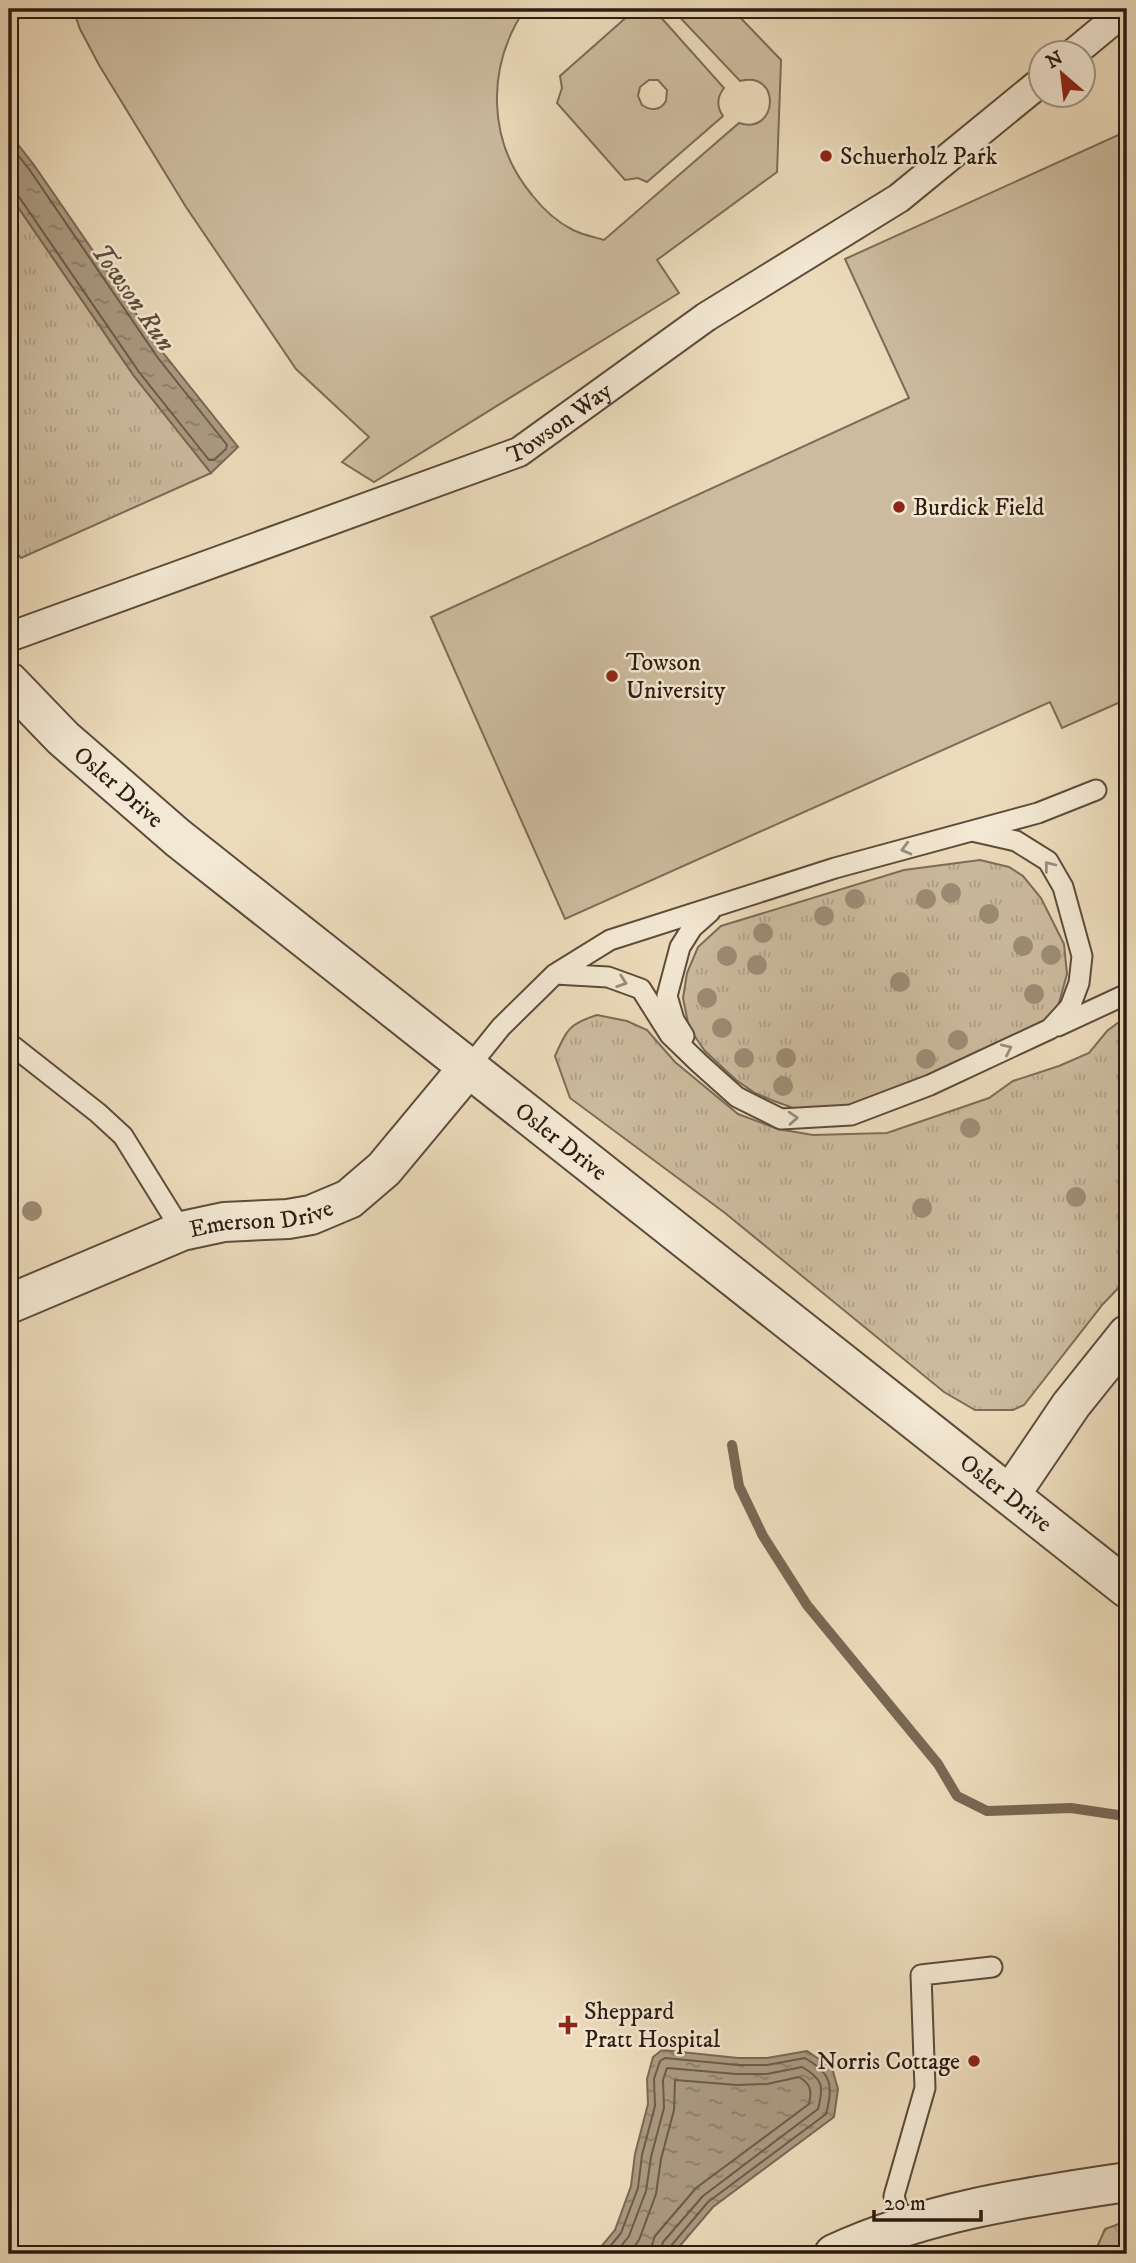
<svg xmlns="http://www.w3.org/2000/svg" width="1136" height="2263" font-family="'IM FELL DW Pica',serif">
<style>
.grass{fill:url(#grass-tufts);stroke:#7c6c58;stroke-width:2}
.forest{fill:url(#forest-crowns);stroke:#7c6c58;stroke-width:2}
.pitch{fill:#ccbb9e;stroke:#7c6c58;stroke-width:2;fill-rule:evenodd}
.water{fill:url(#water-ripples);stroke:#796854;stroke-width:2}
.lines{fill:none;stroke-linecap:round;stroke-linejoin:round}
.shore{stroke:#6c5b49;stroke-width:2}
.stream{stroke:#796854;stroke-width:10}
.service-casing{stroke:#5d4c3c;stroke-width:23}
.pedestrian-casing{stroke:#5d4c3c;stroke-width:32}
.minor-casing{stroke:#5d4c3c;stroke-width:42}
.tertiary-casing{stroke:#5d4c3c;stroke-width:42}
.service{stroke:#f3e8d3;stroke-width:19}
.pedestrian{stroke:#f3e8d3;stroke-width:28}
.minor{stroke:#f3e8d3;stroke-width:38}
.tertiary{stroke:#f3e8d3;stroke-width:38}
.tree{fill:#9d8c75}
.oneway{stroke:#9a8c7c}
.poi-dot{fill:#8f2418;stroke:#f3e8d3;stroke-width:2.5}
.labels{text-anchor:middle;stroke-width:5;stroke-linejoin:round;paint-order:stroke}
.poi-label{font-size:24px;fill:#2d1c11;stroke:#f3e8d3;text-anchor:start}
.street-label{font-size:24px;fill:#2d1c11;stroke:#f3e8d3}
.water-label{font-size:26px;font-style:italic;fill:#5f4e3e;stroke:#f3e8d3}
</style>
<defs>
<pattern id="grass-tufts" width="24" height="20" patternUnits="userSpaceOnUse" patternTransform="scale(1.75)"><rect width="24" height="20" fill="#ccbb9e"/><path d="M3 7l-1-3M5 7V3M7 7l1-3M15 17l-1-3M17 17v-4M19 17l1-3" fill="none" stroke="#b0a087"/></pattern>
<pattern id="forest-crowns" width="20" height="18" patternUnits="userSpaceOnUse" patternTransform="scale(1.75)"><rect width="20" height="18" fill="#ccbb9e"/><path d="M2 6a3 3 0 1 1 6 0M12 15a3 3 0 1 1 6 0" fill="none" stroke="#b0a087"/></pattern>
<pattern id="water-ripples" width="26" height="14" patternUnits="userSpaceOnUse" patternTransform="scale(1.75)"><rect width="26" height="14" fill="#ab9a81"/><path d="M2 4q2-2 4 0t4 0M15 11q2-2 4 0t4 0" fill="none" stroke="#8c7d68"/></pattern>
</defs>
<rect width="100%" height="100%" fill="#ecdbbb"/>
<filter id="stains"><feTurbulence type="fractalNoise" baseFrequency=".00286" numOctaves="4"/><feColorMatrix values="0 0 0 0 .2 0 0 0 0 .09 0 0 0 0 .02 0 0 0 .5 -.17"/></filter>
<radialGradient id="worn" r=".72"><stop offset=".6" stop-color="#630" stop-opacity="0"/><stop offset="1" stop-color="#630" stop-opacity=".3"/></radialGradient>
<path class="grass" d="M9,194L134,376L211,473L21,558L9,543Z
M980,860L1009,867L1023,876L1041,898L1064,944L1067,974L1059,1003L1050,1017L1031,1035L870,1105L796,1109L774,1101L755,1093L736,1080L705,1051L689,1028L683,998L687,973L698,947L721,926L904,870Z
M597,1015L627,1021L647,1030L675,1062L738,1114L778,1129L813,1135L887,1133L989,1098L1013,1081L1059,1066L1089,1053L1107,1031L1127,1016V1279L1103,1304L1024,1405L1013,1410H975L944,1392L725,1213L570,1098L555,1056C567,1029 569,1024 597,1015Z"/>
<path class="forest" d="M1127,2221V2254H1094L1105,2229Z"/>
<path class="pitch" d="M73,9H525C486,67 487,141 532,195C543,209 557,222 573,230C583,235 594,237 604,240L739,123C778,136 782,70 740,81L672,9H732L781,60L777,172L657,260L679,293L374,482L342,462L369,437L296,369L186,207L99,65L80,29Z
M657,13L724,88C717,97 716,106 723,116L647,182L638,178L625,180L557,103L562,88L560,76L630,14L646,17ZM649,80H658L667,90L666,101C660,111 651,111 642,105L638,96L640,87Z
M1127,131V699L1062,728L1050,702L565,919L431,617L909,398L845,259Z"/>
<path class="water" d="M9,133L34,165L164,354L238,447L211,473L134,376L9,194Z
M662,2050L738,2058H767L807,2051L832,2068L838,2089L834,2117L713,2207L673,2254H595L615,2230L631,2186L635,2154L648,2104L647,2079L653,2057Z"/>
<g class="lines">
<path class="shore" d="M9,144L29,169L158,358L227,445L226,449L214,460H209L139,372L17,194L9,191
M604,2254L621,2233L638,2188L642,2155L655,2106L654,2079L660,2061L665,2058L738,2065H767L805,2058C831,2073 834,2085 826,2114L708,2202L670,2247L669,2254
M615,2254L629,2236L646,2191L651,2157L664,2108L663,2080L667,2068L736,2074H767L802,2067C823,2079 824,2086 818,2109L703,2196L663,2242L660,2254
M629,2254L639,2240L656,2194L661,2159L674,2110L675,2080L737,2085L767,2084L799,2077C811,2084 812,2091 809,2104L696,2188L655,2236L649,2254"/>
<path class="stream" d="M732,1445L739,1486L763,1536L807,1605L938,1764L957,1796L987,1811L1071,1808L1118,1815L1127,1819"/>
<defs>
<path id="service" d="M555,974L608,977L641,989L670,1035L699,1063L737,1097L781,1119L851,1115L930,1085L1050,1029L1070,1007L1079,983L1082,956L1063,887L1048,861L1016,841L972,831
M1058,1026L1127,994
M684,1036L674,1020L667,996L680,947L692,928L710,912
M9,1043L98,1113L123,1136L182,1231
M468,1068L501,1027L555,974L610,940L835,868L1038,813L1096,790
M903,2228L894,2196L925,2088L921,1975L992,1967"/>
<g id="pedestrian">
<path d="M1075,52L1127,9"/>
<path id="s1" d="M9,637L519,452L706,317L899,198L1042,81"/>
</g>
<path id="minor" d="M834,2254C926,2211 1028,2197 1127,2182"/>
<g id="tertiary">
<path id="s2" d="M9,682L63,738L178,838L1127,1588"/>
<path id="s3" d="M9,1304L182,1231L224,1222L288,1219L311,1215L349,1199L384,1169L468,1068"/>
<path d="M1010,1495L1071,1405L1127,1335"/>
</g>
</defs>
<use href="#service" class="service-casing"/>
<use href="#pedestrian" class="pedestrian-casing"/>
<use href="#minor" class="minor-casing"/>
<use href="#tertiary" class="tertiary-casing"/>
<use href="#service" class="service"/>
<use href="#pedestrian" class="pedestrian"/>
<use href="#minor" class="minor"/>
<use href="#tertiary" class="tertiary"/>
</g>
<g class="tree">
<circle cx="951" cy="893" r="10"/>
<circle cx="855" cy="899" r="10"/>
<circle cx="926" cy="899" r="10"/>
<circle cx="989" cy="914" r="10"/>
<circle cx="824" cy="916" r="10"/>
<circle cx="763" cy="933" r="10"/>
<circle cx="1023" cy="946" r="10"/>
<circle cx="1051" cy="955" r="10"/>
<circle cx="727" cy="956" r="10"/>
<circle cx="757" cy="965" r="10"/>
<circle cx="900" cy="982" r="10"/>
<circle cx="1034" cy="994" r="10"/>
<circle cx="707" cy="998" r="10"/>
<circle cx="722" cy="1028" r="10"/>
<circle cx="958" cy="1040" r="10"/>
<circle cx="744" cy="1058" r="10"/>
<circle cx="786" cy="1058" r="10"/>
<circle cx="926" cy="1059" r="10"/>
<circle cx="783" cy="1086" r="10"/>
<circle cx="970" cy="1128" r="10"/>
<circle cx="1076" cy="1197" r="10"/>
<circle cx="922" cy="1208" r="10"/>
<circle cx="32" cy="1211" r="10"/>
</g>
<defs><path id="oneway-chevron" d="M-2-3.5L2.5 0L-2 3.5" fill="none" stroke-width="1.6" stroke-linecap="round" stroke-linejoin="round" transform="scale(1.75)"/></defs>
<g class="oneway">
<use href="#oneway-chevron" transform="translate(906 849) rotate(165)"/>
<use href="#oneway-chevron" transform="translate(1049 866) rotate(-128)"/>
<use href="#oneway-chevron" transform="translate(622 982) rotate(19)"/>
<use href="#oneway-chevron" transform="translate(1007 1049) rotate(-25)"/>
<use href="#oneway-chevron" transform="translate(793 1118) rotate(-4)"/>
</g>
<g class="poi-dot">
<circle cx="826" cy="156" r="7"/>
<circle cx="899" cy="507" r="7"/>
<circle cx="612" cy="676" r="7"/>
<path d="M564.5 2014.5h7v7h7v7h-7v7h-7v-7h-7v-7h7z"/>
<circle cx="974" cy="2061" r="7"/>
</g>
<g class="labels">
<g class="poi-label">
<text x="840" y="164">Schuerholz Park</text>
<text x="913" y="515">Burdick Field</text>
<text x="626" y="670">Towson<tspan x="626" dy="28">University</tspan></text>
<text x="584" y="2019">Sheppard<tspan x="584" dy="28">Pratt Hospital</tspan></text>
<text x="960" y="2069" text-anchor="end">Norris Cottage</text>
</g>
<g class="street-label">
<text dy="8" stroke="none"><textPath href="#s1" startOffset="592">Towson Way</textPath></text>
<text dy="8" stroke="none"><textPath href="#s2" startOffset="152">Osler Drive</textPath></text>
<text dy="8" stroke="none"><textPath href="#s2" startOffset="719">Osler Drive</textPath></text>
<text dy="8" stroke="none"><textPath href="#s3" startOffset="268">Emerson Drive</textPath></text>
<text dy="8" stroke="none"><textPath href="#s2" startOffset="1286">Osler Drive</textPath></text>
</g>
<g class="water-label">
<text transform="translate(134 297) rotate(55)" y="9">Towson Run</text>
</g>
</g>
<rect width="1136" height="2263" fill="none" stroke="#ecdbbb" stroke-width="35"/>
<rect x="10" y="10" width="1115" height="2242" fill="none" stroke="#2d1c11" stroke-width="3.5"/>
<rect x="18" y="18" width="1101" height="2228" fill="none" stroke="#2d1c11" stroke-width="2"/>
<g transform="translate(1062 74) rotate(332)"><circle r="33" fill="#f3e8d3" stroke="#a49685" stroke-width="2"/>
<path d="M0-5L12 26L0 18L-12 26Z" fill="#8f2418"/>
<text y="-10" font-size="19" font-weight="bold" text-anchor="middle" fill="#2d1c11">N</text>
</g>
<path d="M874 2210v10h107v-10" fill="none" stroke="#2d1c11" stroke-width="3.5"/>
<text x="884" y="2210" font-size="21" fill="#2d1c11" stroke="#f3e8d3" stroke-width="5" paint-order="stroke">20 m</text>
<rect width="100%" height="100%" filter="url(#stains)"/>
<rect width="100%" height="100%" fill="url(#worn)"/>
</svg>
